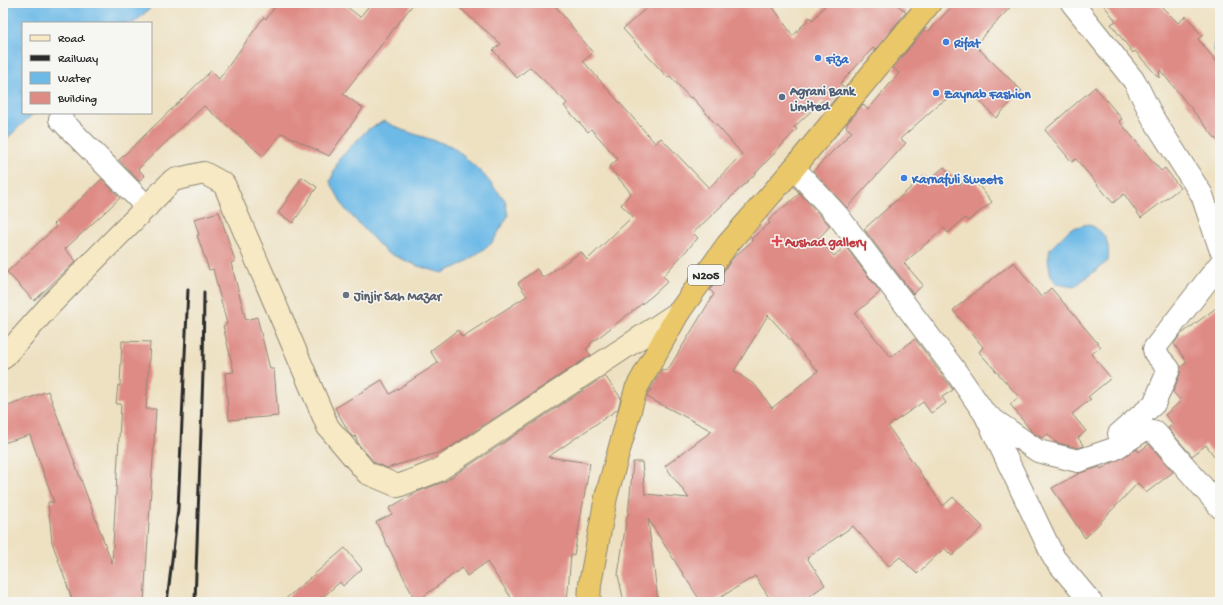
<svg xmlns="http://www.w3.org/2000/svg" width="1223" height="605" font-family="'Gochi Hand',sans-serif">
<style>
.water{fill:#6dbae7;stroke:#4c7289}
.building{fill:#df8b85;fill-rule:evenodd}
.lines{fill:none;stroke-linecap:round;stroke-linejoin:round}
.street-casing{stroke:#8c8676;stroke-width:24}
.secondary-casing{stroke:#8c8676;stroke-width:24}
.highway-casing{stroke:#8c8676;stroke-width:24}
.street{stroke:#fff;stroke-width:22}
.secondary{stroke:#f7e9c3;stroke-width:22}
.highway{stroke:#eac769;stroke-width:22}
.rail{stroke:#2b2b2b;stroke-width:3}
.shop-dot{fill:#3f7fe0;stroke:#f6f6f2;stroke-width:1.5}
.service-dot{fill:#5c6f8a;stroke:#f6f6f2;stroke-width:1.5}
.health-dot{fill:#e0444e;stroke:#f6f6f2;stroke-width:1.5}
.worship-dot{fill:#6b7280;stroke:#f6f6f2;stroke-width:1.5}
.labels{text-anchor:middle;stroke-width:3;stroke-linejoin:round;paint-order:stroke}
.shield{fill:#f6f6f2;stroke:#686867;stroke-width:1}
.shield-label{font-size:12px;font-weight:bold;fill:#2b2b2b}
.shop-label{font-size:13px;font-weight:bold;fill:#366cbe;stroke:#f6f6f2;text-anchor:start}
.service-label{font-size:13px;font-weight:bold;fill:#4e5e75;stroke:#f6f6f2;text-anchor:start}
.health-label{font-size:13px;font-weight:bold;fill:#be3a42;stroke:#f6f6f2;text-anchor:start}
.worship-label{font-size:13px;font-weight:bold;fill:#5b616d;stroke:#f6f6f2;text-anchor:start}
</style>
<rect width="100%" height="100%" fill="#f6f6f2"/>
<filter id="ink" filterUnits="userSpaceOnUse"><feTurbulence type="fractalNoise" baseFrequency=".025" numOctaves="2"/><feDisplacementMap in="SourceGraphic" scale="8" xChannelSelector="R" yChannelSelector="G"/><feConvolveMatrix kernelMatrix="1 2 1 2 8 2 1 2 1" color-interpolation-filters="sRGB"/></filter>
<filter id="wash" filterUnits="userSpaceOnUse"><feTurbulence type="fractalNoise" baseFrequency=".012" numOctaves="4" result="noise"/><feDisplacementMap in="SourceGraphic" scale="16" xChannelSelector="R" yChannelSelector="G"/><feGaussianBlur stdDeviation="0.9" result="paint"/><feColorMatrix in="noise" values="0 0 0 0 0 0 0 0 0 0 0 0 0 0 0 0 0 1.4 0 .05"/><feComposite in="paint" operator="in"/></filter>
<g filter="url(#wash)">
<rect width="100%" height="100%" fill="#eee1c2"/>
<path class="water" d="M3,3H156L134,23H23V113H34L3,142Z
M1220,25V62C1210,50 1214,39 1220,25Z
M384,121L402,130L451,146L460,153L483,174L505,200L508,216L492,243L463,264L442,273L418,266L386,252L345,209L330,182L339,159L367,130Z
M1088,224C1106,232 1110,242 1108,261L1074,287L1057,284L1051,276L1048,260L1050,249L1070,229Z"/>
<g id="blocks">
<path class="building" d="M278,3H342L360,17L371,3H414L343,94L363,108L329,156L282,133L263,156L204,106L138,169L145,176L139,181L119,160L211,71L219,79L264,17L266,19Z
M454,3H553L593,53L583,61L655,143L661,138L709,188L742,154L692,97L690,98L670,76L668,78L623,29L652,3H770L793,36L810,17L813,20L827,3H895L906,12L875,50L873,48L840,84L844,88L828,107L822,101L794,127L797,129L752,177L693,233L698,238L663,276L668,281L652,296L590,344L591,345L586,349L591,355L444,451L387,468L375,463L359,445L355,436L353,437L350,434L335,408L382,380L390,394L438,363L430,351L458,330L462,337L527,296L518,283L537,269L543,278L581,252L587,260L633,216L621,205L631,193L609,167L618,159L591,129L588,132L564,106L567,103L530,67L517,78L493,50L501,44Z
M955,3H1014L975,45L1022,91L996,118L973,94L957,93L939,104L900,139L906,143L847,208L813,171L852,132L846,127L847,124L863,104L868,110L899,73L893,68L926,28L929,31Z
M1102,3H1158L1178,23L1186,16L1202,36L1198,39L1220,66V144L1160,70L1159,78L1135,51L1133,53L1111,24L1116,21Z
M1095,87L1122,119L1119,121L1161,171L1165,168L1180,188L1141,218L1124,194L1113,203L1076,159L1072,162L1045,130Z
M944,167L960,185L971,176L992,202L968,221L965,218L948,233L944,228L904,263L923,285L913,294L864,229L924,176L928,181Z
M302,177L317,187L293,223L278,213Z
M102,179L120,198L65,249L76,261L34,301L7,272L56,227L54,224Z
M794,187L830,226L818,239L834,256L845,246L880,292L855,314L891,357L915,339L953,390L942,397L946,403L931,413L923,402L888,426L943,506L953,497L983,527L952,556L944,548L917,574L900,557L889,566L853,526L807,558L825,585L801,602H772L755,576L713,602H701L648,519L658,602H624L618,575L627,516H628L633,462H642L645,494L689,498L665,466L712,431L647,397L648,394L662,369L667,371L683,345L714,294L710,290L733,258L752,241L751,239L770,223L768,221L800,193ZM768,315L818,371L772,408L755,385L734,371Z
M219,212L235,261L231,263L246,320L257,317L270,369H274L278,416L229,420L225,373L234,372L223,326L227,324L213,269L209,270L197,235H199L194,219Z
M1014,262L1041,297L1051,288L1101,347L1091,354L1111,378L1088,397L1091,399L1072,414L1086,431L1078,438L1084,446L1078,448L1055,442L1048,434L1042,438L1032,432L1010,404L1019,397L979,352L983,347L953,310Z
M1220,305V464L1206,445L1192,456L1168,428L1173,424L1165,415L1181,401L1173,392L1180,374L1181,367L1187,362L1174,344L1180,335Z
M122,341L150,342L146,409H156L144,602H73L52,542L48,502H54L30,435L3,443V408L48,391L112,563L121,404H116L118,385L120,386Z
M605,376L621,398L618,409L548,457L590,463L574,555H571L567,602H514L487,562L467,576L462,568L416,602L376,522L392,514L389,508L417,492L444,482Z
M1149,444L1173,472L1146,493L1138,483L1085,538L1052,488L1080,473L1100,467L1101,469L1137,449L1139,452Z
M345,548L362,569L343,586L340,582L317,602H282Z"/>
</g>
</g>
<g filter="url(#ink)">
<use href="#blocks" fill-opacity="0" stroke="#8c8676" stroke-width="1"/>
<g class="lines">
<defs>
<path id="street" d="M1072,3L1135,82L1154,120L1202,195L1220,248
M60,119L147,207
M794,168L838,216L954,369L985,414L1038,451L1078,461L1114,449L1144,430L1156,433L1220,507
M986,416L1054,558L1091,602
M1119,434L1154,404L1169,369L1155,353L1154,349L1220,264"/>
<path id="secondary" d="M3,358L51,304L173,180L204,173L224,184L328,427L367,473L398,486L437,471L679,312"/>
<path id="highway" d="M589,602L590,584L606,497L636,389L679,312L727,245L794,168L930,3"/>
</defs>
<use href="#street" class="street-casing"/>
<use href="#secondary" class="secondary-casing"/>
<use href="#highway" class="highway-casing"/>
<use href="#street" class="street"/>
<use href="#secondary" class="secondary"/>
<use href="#highway" class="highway"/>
<path class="rail" d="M167,602L178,509L188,289
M195,602L203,372L204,292"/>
</g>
</g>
<g class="shop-dot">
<circle cx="946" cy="42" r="4"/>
<circle cx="818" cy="58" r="4"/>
<circle cx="936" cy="93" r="4"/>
<circle cx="904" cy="178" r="4"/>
</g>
<circle class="service-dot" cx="782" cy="97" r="4"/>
<path class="health-dot" d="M775 235h4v4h4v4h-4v4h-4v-4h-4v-4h4z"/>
<circle class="worship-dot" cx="346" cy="295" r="4"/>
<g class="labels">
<rect class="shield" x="688" y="265" width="36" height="20" rx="3"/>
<g class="shield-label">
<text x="706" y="279">N205</text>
</g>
<g class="shop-label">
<text x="954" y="47">Rifat</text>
<text x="826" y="63">Fiza</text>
<text x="944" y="98">Zaynab Fashion</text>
<text x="912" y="183">Karnafuli Sweets</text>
</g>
<g class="service-label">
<text x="790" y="95">Agrani Bank<tspan x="790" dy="15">Limited</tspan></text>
</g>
<g class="health-label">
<text x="785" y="246">Aushad gallery</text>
</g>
<g class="worship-label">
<text x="354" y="300">Jinjir Sah Mazar</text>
</g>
</g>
<rect width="1223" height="605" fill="none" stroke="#f6f6f2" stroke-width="16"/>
<rect x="22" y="22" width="130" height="92" fill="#f6f6f2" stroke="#a5a5a2"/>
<rect x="30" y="35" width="20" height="6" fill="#f7e9c3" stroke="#a5a5a2"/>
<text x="58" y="42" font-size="12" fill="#2b2b2b">Road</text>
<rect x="30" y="55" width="20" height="6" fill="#2b2b2b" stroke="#a5a5a2"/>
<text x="58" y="62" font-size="12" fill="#2b2b2b">Railway</text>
<rect x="30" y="72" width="20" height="12" fill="#6dbae7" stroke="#a5a5a2"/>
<text x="58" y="82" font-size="12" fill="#2b2b2b">Water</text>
<rect x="30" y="92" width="20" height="12" fill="#df8b85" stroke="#a5a5a2"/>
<text x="58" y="102" font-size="12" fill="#2b2b2b">Building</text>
</svg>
